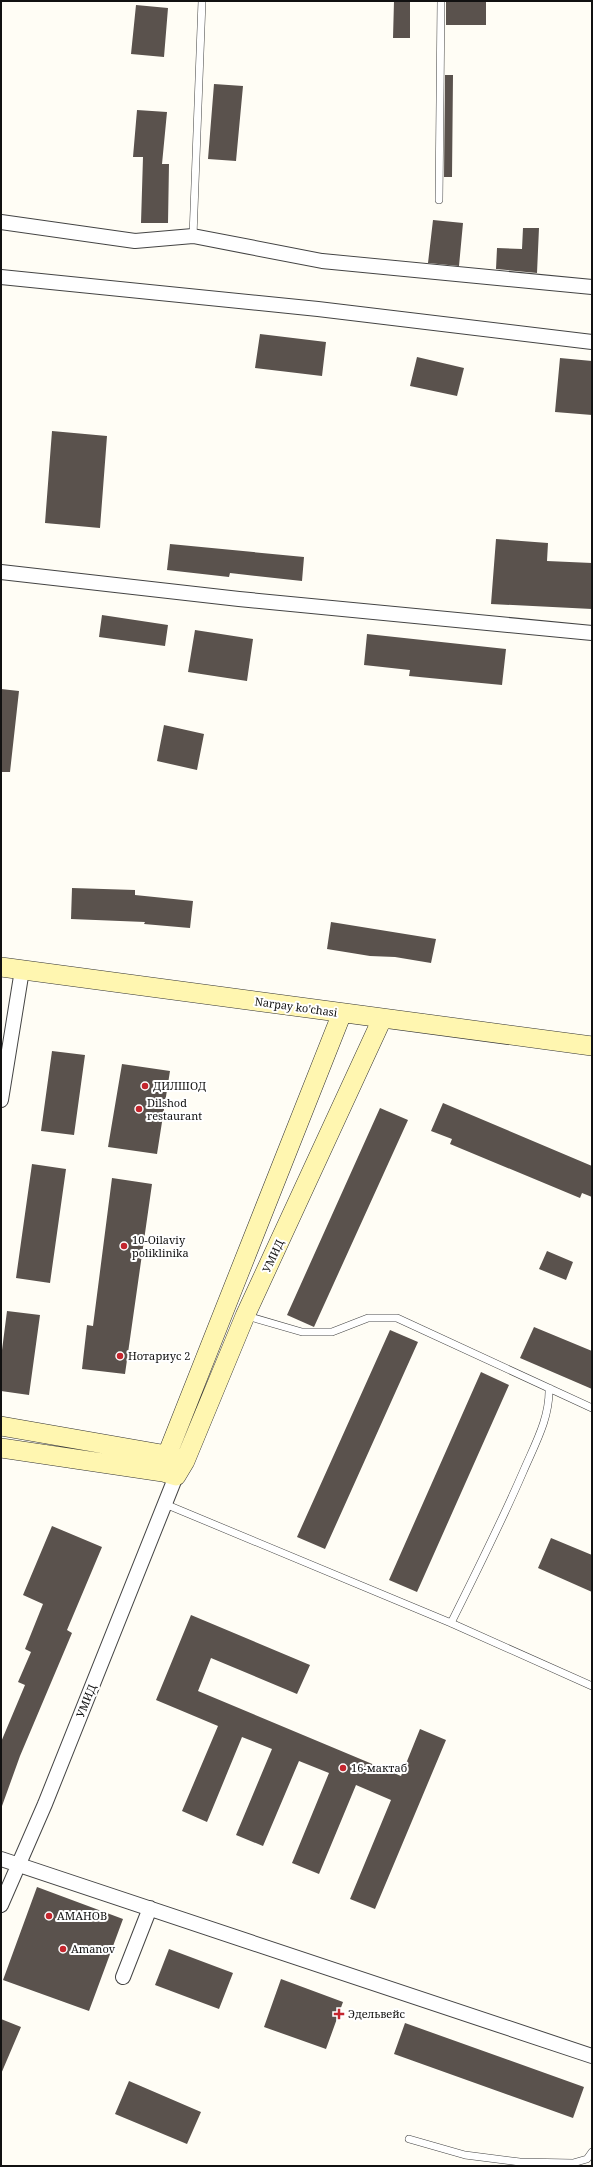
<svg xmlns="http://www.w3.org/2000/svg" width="593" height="2167" font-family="'Noto Serif',serif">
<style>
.building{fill:#5a524d}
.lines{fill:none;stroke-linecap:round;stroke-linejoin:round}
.lane-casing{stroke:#444;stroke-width:8}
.street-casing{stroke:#444;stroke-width:16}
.secondary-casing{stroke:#333;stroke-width:20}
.lane{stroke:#fff;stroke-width:7}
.street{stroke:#fff;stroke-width:14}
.secondary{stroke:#fff6b0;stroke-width:19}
.poi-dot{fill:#c4262e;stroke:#fff;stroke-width:1.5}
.labels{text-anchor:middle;stroke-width:4;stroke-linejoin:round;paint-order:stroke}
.street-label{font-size:11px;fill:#111;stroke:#fff}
.poi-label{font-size:11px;fill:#111;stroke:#fff;text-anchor:start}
</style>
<rect width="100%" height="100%" fill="#fffdf5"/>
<path class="building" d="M394,1H410V38H393Z
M446,1H486V25H446Z
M136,5L168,8L164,57L131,54Z
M445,75H453L452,177H444Z
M214,84L243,86L236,161L208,159Z
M137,110L167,112L162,164H169L168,223H141L143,157H133Z
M433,220L463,223L459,266L428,263Z
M523,228H539L537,273L496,269L497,248L522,249Z
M260,334L326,342L322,376L255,368Z
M417,357L464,368L457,396L410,386Z
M560,358L592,361V415L555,412Z
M52,431L107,436L100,528L45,523Z
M496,539L548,543L547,561L592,563V609L491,604Z
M170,544L304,557L302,581L230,573L229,577L167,570Z
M102,615L168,625L165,646L99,637Z
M195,630L253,639L247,681L188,672Z
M367,634L506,649L502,685L409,676L410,670L364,665Z
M1,689L19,691L10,772H1Z
M164,725L204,734L197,770L157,761Z
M72,888L135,890V895L193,901L190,928L144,924L145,922L71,919Z
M331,922L436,939L431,963L395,957L370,956L327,949Z
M52,1051L85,1055L74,1135L41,1131Z
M122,1064L170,1071L157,1154L108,1147Z
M443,1103L592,1166V1197L582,1193L580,1198L450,1144L452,1139L431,1131Z
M380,1108L408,1120L314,1327L287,1315Z
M32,1164L66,1169L50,1283L16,1278Z
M112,1178L152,1184L125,1374L82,1369L87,1325L93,1326Z
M547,1251L573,1262L566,1280L539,1269Z
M7,1311L40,1315L29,1395L1,1391V1358Z
M534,1327L592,1351V1389L520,1358Z
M390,1330L418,1342L325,1549L297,1537Z
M481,1372L509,1385L417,1592L389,1580Z
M52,1526L102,1547L67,1630L72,1633L20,1756L2,1806L1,1742L25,1685L18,1682L31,1652L25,1649L43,1604L23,1595Z
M551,1538L592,1555V1592L538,1568Z
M191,1615L310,1665L297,1694L211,1658L198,1691L401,1776L420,1729L446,1740L375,1909L350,1899L391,1800L356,1785L319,1874L292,1863L329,1773L299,1761L263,1846L236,1835L272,1749L242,1737L207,1822L182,1811L218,1726L156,1700Z
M37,1887L123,1919L89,2011L3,1980Z
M169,1949L233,1973L219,2009L155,1985Z
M281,1979L343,2002L326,2049L264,2027Z
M1,2019L21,2027L1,2074Z
M405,2023L584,2087L573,2118L394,2054Z
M129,2081L201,2112L187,2144L115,2114Z"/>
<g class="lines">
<defs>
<path id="lane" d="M439,200L441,1
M193,236L202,1
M247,1316L302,1332H332L368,1318H397L592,1408
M165,1504L451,1623L592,1686
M451,1623C476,1573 501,1523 523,1472C535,1444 550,1418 549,1388
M409,2139L465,2155L520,2162L573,2163L587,2159L592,2152"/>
<path id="street" d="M1,222L135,241L193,236L322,261L592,287
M1,277L318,309L592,342
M1,572L239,599L592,633
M1,1100L22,970
M1,1859L592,2056
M1,1905L45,1804L176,1476
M123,1977L150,1908"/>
<path id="secondary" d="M1,967L592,1046
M1,1426L167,1455L178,1459
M1,1448L163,1472L176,1476L185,1461L245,1316L382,1019
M163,1472L167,1455L342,1013"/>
</defs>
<use href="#lane" class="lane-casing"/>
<use href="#street" class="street-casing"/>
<use href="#secondary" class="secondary-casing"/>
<use href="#lane" class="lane"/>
<use href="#street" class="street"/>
<use href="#secondary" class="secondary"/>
</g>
<g class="poi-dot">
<circle cx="145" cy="1086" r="4"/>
<circle cx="139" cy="1109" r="4"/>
<circle cx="124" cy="1246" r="4"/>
<circle cx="120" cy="1356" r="4"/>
<circle cx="343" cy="1768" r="4"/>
<circle cx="49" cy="1916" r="4"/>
<circle cx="63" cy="1949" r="4"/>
<path d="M337 2008h4v4h4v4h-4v4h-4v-4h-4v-4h4z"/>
</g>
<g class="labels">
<g class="street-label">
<text transform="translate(296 1007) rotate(8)" y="4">Narpay ko'chasi</text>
<text transform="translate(273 1256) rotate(-65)" y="4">УМИД</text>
<text transform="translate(86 1701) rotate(-68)" y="4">УМИД</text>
</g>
<g class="poi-label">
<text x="153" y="1090">ДИЛШОД</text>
<text x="147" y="1107">Dilshod<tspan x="147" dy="13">restaurant</tspan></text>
<text x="132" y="1244">10-Oilaviy<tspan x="132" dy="13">poliklinika</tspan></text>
<text x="128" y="1360">Нотариус 2</text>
<text x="351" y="1772">16-мактаб</text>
<text x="57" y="1920">АМАНОВ</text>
<text x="71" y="1953">Amanov</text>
<text x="348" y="2018">Эдельвейс</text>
</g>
</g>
<rect width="593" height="2167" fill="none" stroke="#111111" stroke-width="4"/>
</svg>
